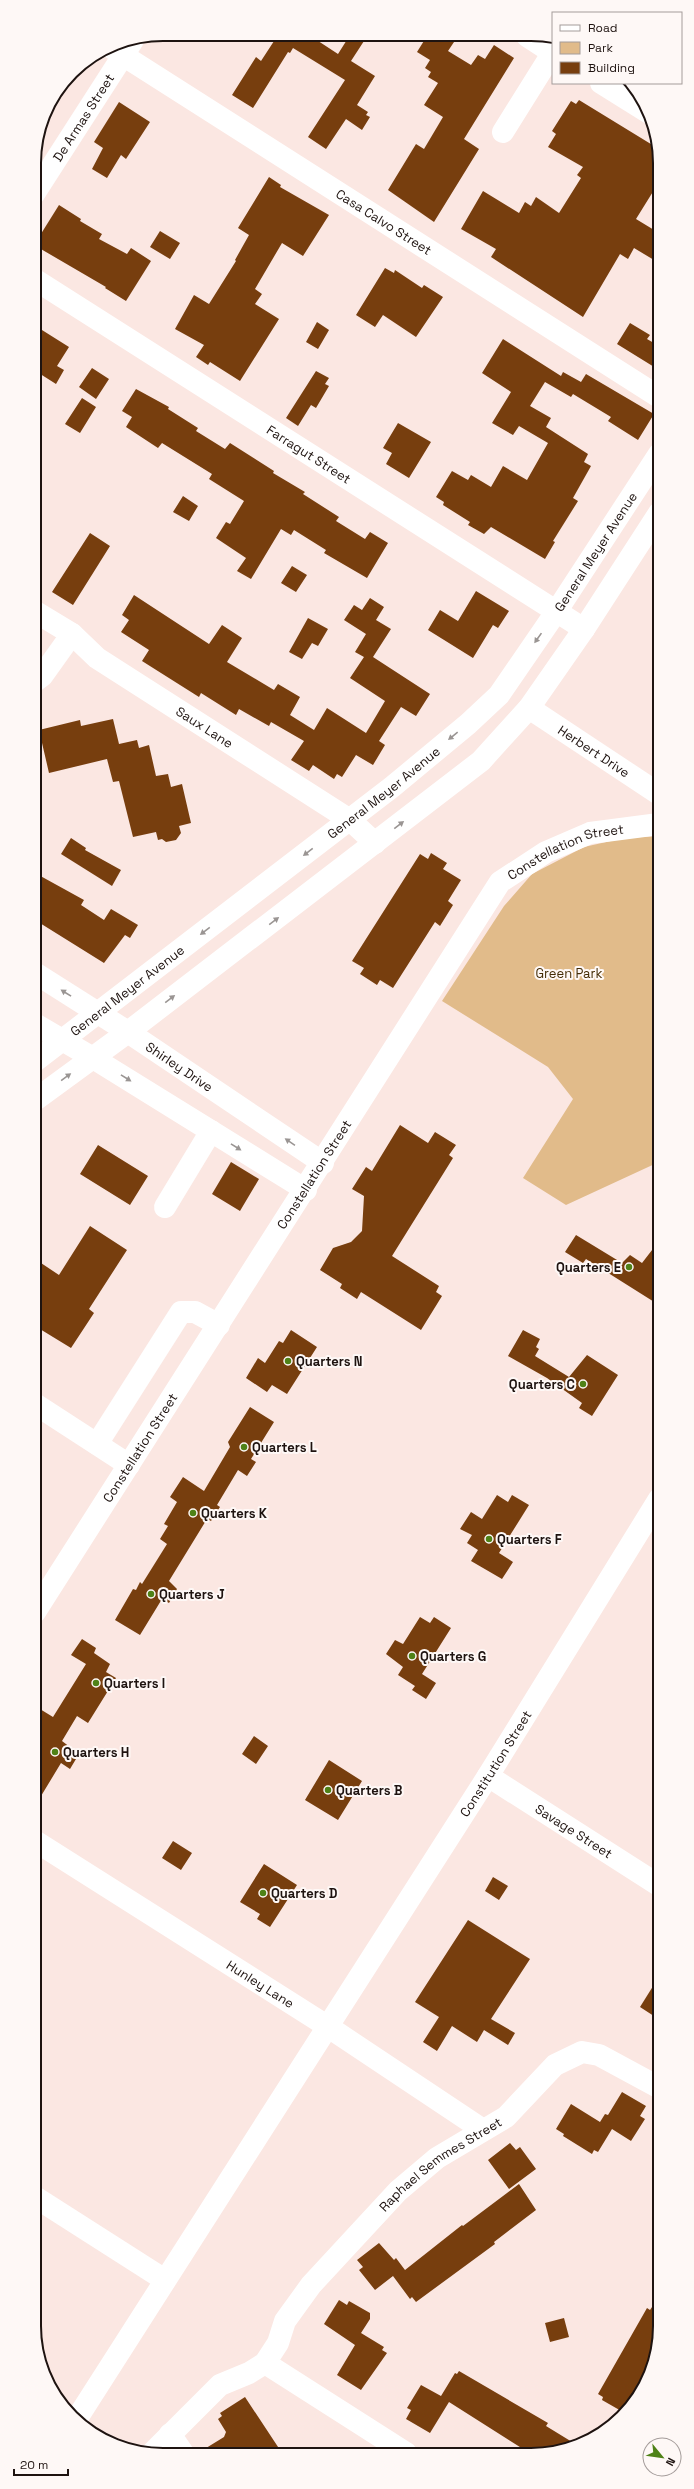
<svg xmlns="http://www.w3.org/2000/svg" width="694" height="2489" font-family="'Space Grotesk',sans-serif">
<style>
.green{fill:#e1bb8a}
.building{fill:#773e0e}
.lines{fill:none;stroke-linecap:round;stroke-linejoin:round}
.minor{stroke:#fff;stroke-width:22}
.tertiary{stroke:#fff;stroke-width:22}
.secondary{stroke:#fff;stroke-width:22}
.oneway{fill:#9a9593}
.poi-dot{fill:#4f8217;stroke:#fef8f6;stroke-width:1.5}
.labels{text-anchor:middle;stroke-width:4;stroke-linejoin:round;paint-order:stroke}
.street-label{font-size:13px;fill:#1e1310;stroke:#fef8f6}
.park-label{font-size:13px;fill:#442c06;stroke:#fef8f6}
.poi-label{font-size:13px;font-weight:bold;fill:#1e1310;stroke:#fef8f6;text-anchor:start}
.rim{fill:none;stroke:#1e1310;stroke-width:2}
</style>
<rect width="100%" height="100%" fill="#fbe7e2"/>
<path class="green" d="M659,836V1162L566,1205L523,1178L573,1099L548,1067L442,1001L504,906L532,874L584,847L624,838Z"/>
<path class="building" d="M271,35H309L338,54L350,35H355L364,41L351,61L375,76L357,105L368,112L366,115L370,117L362,130L346,119L326,149L308,137L345,80L293,48L290,53L288,52L253,108L232,95L256,57L261,61L276,38Z
M427,36H458L448,51L471,65L478,55L485,59L494,45L514,58L464,139L479,149L434,222L388,190L416,144L424,149L443,117L424,105L438,83L428,77L431,72L425,68L430,60L417,52Z
M579,100L659,149V182L636,219L659,233V263L634,248L628,259L620,254L583,317L491,257L496,249L461,229L483,191L519,213L525,202L531,206L536,197L559,213L581,178L577,175L583,167L548,147L556,134L552,131L571,101L576,104Z
M119,102L150,122L126,159L121,155L107,178L92,169L103,148L94,142Z
M269,177L281,185L280,187L329,215L303,256L282,243L255,289L262,294L255,304L279,319L240,381L210,362L208,365L196,357L204,345L175,329L194,295L209,304L236,261L235,260L249,235L238,228Z
M59,205L81,219L80,221L102,234L99,239L127,254L131,248L151,261L126,301L105,288L106,287L34,245Z
M160,231L180,243L170,259L150,247Z
M385,268L394,273L395,270L422,288L424,285L443,297L416,337L383,315L375,327L356,315Z
M317,322L329,330L318,349L306,342Z
M630,323L650,335L647,339L659,346V370L617,344Z
M34,325L69,347L57,366L64,370L56,384L34,370Z
M503,339L561,376L563,372L581,382L586,374L654,414L638,440L608,421L611,417L573,394L571,397L545,382L530,406L551,418L546,427L588,454L584,462L591,466L573,498L578,501L553,541L555,542L545,559L491,527L484,534L468,525L470,522L443,505L444,502L436,497L452,471L468,480L471,475L491,487L503,466L527,480L548,443L519,426L513,435L492,423L511,392L482,373Z
M92,368L109,379L96,399L79,387Z
M316,371L329,378L325,384L329,386L316,408L311,405L298,426L286,418Z
M136,389L169,407L168,409L198,428L196,431L225,449L230,443L274,471L273,473L305,492L303,494L339,517L336,521L365,539L370,532L388,543L367,578L324,553L326,550L294,530L291,535L281,529L251,579L237,571L246,558L216,538L226,522L230,524L244,501L209,479L212,474L162,443L158,448L126,427L132,417L122,411Z
M82,398L96,407L80,433L65,424Z
M398,423L431,442L409,478L386,464L392,453L383,448Z
M183,496L198,506L189,521L173,512Z
M90,533L110,546L73,605L52,592Z
M292,566L307,575L296,592L281,583Z
M476,591L509,611L498,628L493,625L473,658L428,630L440,610L458,621Z
M134,595L209,644L222,625L242,638L227,662L274,690L278,684L300,697L290,715L314,730L327,708L366,733L385,701L350,678L364,657L355,652L366,634L344,620L354,605L362,610L370,598L384,607L376,620L391,629L373,657L430,694L416,716L401,707L379,741L385,745L373,765L356,755L342,777L337,774L334,779L313,765L309,771L291,760L304,741L271,722L269,726L239,709L236,715L201,693L199,697L142,661L149,650L121,632L129,620L122,615Z
M308,618L328,629L318,646L312,643L302,659L289,652Z
M113,719L119,744L137,740L139,748L149,745L156,776L168,774L171,787L182,784L191,823L179,826L181,833L176,840L166,842L162,839L158,840L156,832L133,837L119,781L113,782L107,759L49,773L39,730L80,720L81,726Z
M71,838L86,848L85,850L121,870L112,886L61,854Z
M431,853L447,863L443,869L461,880L448,901L453,905L440,926L435,922L393,988L380,980L377,985L360,974L364,968L352,961L420,854L428,859Z
M35,873L84,900L81,905L104,920L111,909L138,925L130,938L125,935L104,963L35,920Z
M400,1125L428,1143L435,1132L456,1145L449,1155L453,1158L392,1256L439,1286L436,1292L442,1296L421,1330L361,1292L357,1299L340,1288L342,1284L320,1270L333,1248L351,1242L362,1231L364,1196L352,1189L366,1167L372,1171Z
M98,1145L148,1176L130,1205L80,1174Z
M231,1162L259,1179L240,1211L212,1194Z
M90,1226L127,1250L89,1309L94,1313L71,1348L35,1326V1259L59,1275Z
M576,1235L622,1263L630,1255L642,1263L659,1241V1305L586,1259L583,1263L565,1252Z
M291,1330L317,1347L287,1394L272,1385L267,1392L246,1378L258,1358L265,1363L279,1341L283,1343Z
M523,1330L540,1339L536,1347L539,1349L535,1356L569,1377L587,1355L618,1375L592,1416L579,1408L582,1403L547,1378L508,1356Z
M250,1407L274,1422L251,1459L256,1462L247,1476L238,1470L217,1505L220,1507L211,1521L207,1519L169,1581L177,1589L169,1603L162,1599L140,1635L115,1620L133,1589L136,1590L140,1582L142,1584L167,1544L160,1539L168,1526L164,1524L177,1502L170,1497L183,1477L204,1491L230,1447L228,1442Z
M497,1495L508,1502L512,1495L529,1505L499,1553L513,1562L502,1579L471,1561L478,1550L467,1543L472,1535L460,1529L471,1512L482,1519Z
M420,1617L430,1623L434,1617L451,1628L422,1674L436,1683L426,1699L412,1690L415,1686L398,1675L403,1667L386,1654L395,1640L403,1644Z
M82,1639L96,1648L94,1653L110,1664L106,1672L116,1678L88,1723L77,1716L62,1741L79,1754L70,1769L61,1763L35,1806V1746L42,1734L35,1729V1706L53,1717L86,1664L71,1655Z
M254,1736L268,1746L256,1764L242,1754Z
M329,1760L362,1781L338,1820L305,1800Z
M173,1841L192,1853L181,1870L162,1858Z
M264,1864L297,1885L270,1927L257,1919L260,1914L240,1902Z
M493,1877L508,1886L499,1900L485,1891Z
M468,1920L530,1959L491,2019L515,2033L508,2045L484,2030L477,2042L452,2026L437,2051L423,2042L439,2017L415,2002Z
M660,1975V2020L640,2007Z
M622,2092L646,2106L640,2116L645,2119L631,2141L612,2129L598,2152L594,2150L592,2154L563,2136L564,2134L556,2129L571,2104L600,2122L605,2114L608,2115Z
M510,2143L516,2150L520,2147L536,2169L509,2189L488,2160Z
M519,2184L536,2210L494,2242L495,2244L416,2302L412,2297L410,2299L393,2276L375,2290L359,2270L363,2267L357,2260L379,2243L394,2260L396,2258L405,2270L462,2225L463,2226Z
M660,2295V2334L653,2363L623,2412L602,2400L603,2397L598,2394L647,2308L650,2310Z
M339,2300L347,2305L349,2301L370,2313V2319L361,2333L384,2347L382,2350L387,2353L361,2390L337,2375L355,2345L324,2324Z
M564,2318L569,2337L550,2342L545,2323Z
M459,2371L548,2423L546,2426L577,2445L548,2454H531L449,2402L430,2433L406,2419L411,2410L407,2408L421,2385L441,2396L455,2373L457,2374Z
M245,2397L282,2453H198L224,2437L226,2432L218,2419L222,2416L220,2413Z"/>
<g class="lines">
<g class="minor">
<path d="M527,36L553,53"/>
<path id="s1" d="M110,47L659,397"/>
<path d="M601,83L649,113"/>
<path d="M503,132L553,52"/>
<path id="s2" d="M34,194L133,40"/>
<path id="s3" d="M34,279L584,629"/>
<path id="s4" d="M34,611L72,634L97,658L350,820L375,843"/>
<path d="M34,682L42,676L72,634"/>
<path id="s5" d="M529,708L659,794"/>
<path id="s6" d="M128,1032L323,1163"/>
<path d="M93,1058L306,1190"/>
<path d="M165,1207L211,1131"/>
<path d="M35,1404L129,1465"/>
<path d="M97,1444L181,1312H195L219,1325"/>
<path id="s7" d="M35,1612L500,882L546,852L590,833L659,824"/>
<path id="s8" d="M488,1776L660,1886"/>
<path id="s9" d="M35,1841L327,2026L483,2130"/>
<path d="M35,2197L165,2280"/>
<path d="M265,2363L406,2453"/>
<path id="s10" d="M76,2420L488,1776L659,1499"/>
<path d="M170,2434L183,2453"/>
<path id="s11" d="M152,2453L220,2385L249,2373L265,2363L278,2343L285,2321L311,2285L398,2191L437,2158L506,2117L555,2065L582,2052L599,2055L660,2088"/>
</g>
<path class="tertiary" d="M35,973L128,1032
M35,1024L93,1058"/>
<g class="secondary">
<path id="s12" d="M35,1061L392,787L468,724L499,695L556,612L659,454"/>
<path d="M35,1100L128,1032L481,761L529,708L584,629L659,513"/>
</g>
</g>
<defs><path id="oneway-solid" d="M-6-.8H1V-3.2L6.5 0L1 3.2V.8H-6Z"/></defs>
<g class="oneway">
<use href="#oneway-solid" transform="translate(538 638) rotate(125)"/>
<use href="#oneway-solid" transform="translate(453 736) rotate(141)"/>
<use href="#oneway-solid" transform="translate(399 825) rotate(-38)"/>
<use href="#oneway-solid" transform="translate(308 852) rotate(142)"/>
<use href="#oneway-solid" transform="translate(274 921) rotate(-37)"/>
<use href="#oneway-solid" transform="translate(205 931) rotate(143)"/>
<use href="#oneway-solid" transform="translate(66 993) rotate(-148)"/>
<use href="#oneway-solid" transform="translate(170 999) rotate(-37)"/>
<use href="#oneway-solid" transform="translate(66 1077) rotate(-36)"/>
<use href="#oneway-solid" transform="translate(126 1078) rotate(32)"/>
<use href="#oneway-solid" transform="translate(290 1142) rotate(-146)"/>
<use href="#oneway-solid" transform="translate(236 1147) rotate(32)"/>
</g>
<g class="poi-dot">
<circle cx="629" cy="1267" r="4"/>
<circle cx="288" cy="1361" r="4"/>
<circle cx="583" cy="1384" r="4"/>
<circle cx="244" cy="1447" r="4"/>
<circle cx="193" cy="1513" r="4"/>
<circle cx="489" cy="1539" r="4"/>
<circle cx="151" cy="1594" r="4"/>
<circle cx="412" cy="1656" r="4"/>
<circle cx="96" cy="1683" r="4"/>
<circle cx="55" cy="1752" r="4"/>
<circle cx="328" cy="1790" r="4"/>
<circle cx="263" cy="1893" r="4"/>
</g>
<g class="labels">
<g class="street-label">
<text dy="5" stroke="none"><textPath href="#s2" startOffset="91">De Armas Street</textPath></text>
<text dy="5" stroke="none"><textPath href="#s1" startOffset="325">Casa Calvo Street</textPath></text>
<text dy="5" stroke="none"><textPath href="#s3" startOffset="326">Farragut Street</textPath></text>
<text dy="5" stroke="none"><textPath href="#s12" startOffset="764">General Meyer Avenue</textPath></text>
<text dy="5" stroke="none"><textPath href="#s4" startOffset="207">Saux Lane</textPath></text>
<text dy="5" stroke="none"><textPath href="#s5" startOffset="78">Herbert Drive</textPath></text>
<text dy="5" stroke="none"><textPath href="#s12" startOffset="440">General Meyer Avenue</textPath></text>
<text dy="5" stroke="none"><textPath href="#s7" startOffset="939">Constellation Street</textPath></text>
<text dy="5" stroke="none"><textPath href="#s12" startOffset="116">General Meyer Avenue</textPath></text>
<text dy="5" stroke="none"><textPath href="#s6" startOffset="62">Shirley Drive</textPath></text>
<text dy="5" stroke="none"><textPath href="#s7" startOffset="519">Constellation Street</textPath></text>
<text dy="5" stroke="none"><textPath href="#s7" startOffset="195">Constellation Street</textPath></text>
<text dy="5" stroke="none"><textPath href="#s10" startOffset="779">Constitution Street</textPath></text>
<text dy="5" stroke="none"><textPath href="#s8" startOffset="102">Savage Street</textPath></text>
<text dy="5" stroke="none"><textPath href="#s9" startOffset="267">Hunley Lane</textPath></text>
<text dy="5" stroke="none"><textPath href="#s11" startOffset="416">Raphael Semmes Street</textPath></text>
</g>
<g class="park-label">
<text x="569" y="978">Green Park</text>
</g>
<g class="poi-label">
<text x="621" y="1272" text-anchor="end">Quarters E</text>
<text x="296" y="1366">Quarters N</text>
<text x="575" y="1389" text-anchor="end">Quarters C</text>
<text x="252" y="1452">Quarters L</text>
<text x="201" y="1518">Quarters K</text>
<text x="497" y="1544">Quarters F</text>
<text x="159" y="1599">Quarters J</text>
<text x="420" y="1661">Quarters G</text>
<text x="104" y="1688">Quarters I</text>
<text x="63" y="1757">Quarters H</text>
<text x="336" y="1795">Quarters B</text>
<text x="271" y="1898">Quarters D</text>
</g>
</g>
<path d="M0 0H694V2489H0ZM163 41H531A122 122 0 0 1 653 163V2326A122 122 0 0 1 531 2448H163A122 122 0 0 1 41 2326V163A122 122 0 0 1 163 41Z" fill="#fef8f6" fill-rule="evenodd"/>
<path class="rim" d="M163 41H531A122 122 0 0 1 653 163V2326A122 122 0 0 1 531 2448H163A122 122 0 0 1 41 2326V163A122 122 0 0 1 163 41Z"/>
<rect x="552" y="12" width="130" height="72" fill="#fef8f6" stroke="#a49c9a"/>
<rect x="560" y="25" width="20" height="6" fill="#ffffff" stroke="#a49c9a"/>
<text x="588" y="32" font-size="12" fill="#1e1310">Road</text>
<rect x="560" y="42" width="20" height="12" fill="#e1bb8a" stroke="#a49c9a"/>
<text x="588" y="52" font-size="12" fill="#1e1310">Park</text>
<rect x="560" y="62" width="20" height="12" fill="#773e0e" stroke="#a49c9a"/>
<text x="588" y="72" font-size="12" fill="#1e1310">Building</text>
<g transform="translate(662 2457) rotate(119)"><circle r="19" fill="#fef8f6" stroke="#a49c9a"/>
<path d="M0-3L7 15L0 10L-7 15Z" fill="#4f8217"/>
<text y="-6" font-size="11" font-weight="bold" text-anchor="middle" fill="#1e1310">N</text>
</g>
<path d="M14 2469v6h54v-6" fill="none" stroke="#1e1310" stroke-width="2"/>
<text x="20" y="2469" font-size="12" fill="#1e1310" stroke="#fef8f6" stroke-width="3" paint-order="stroke">20 m</text>
</svg>
